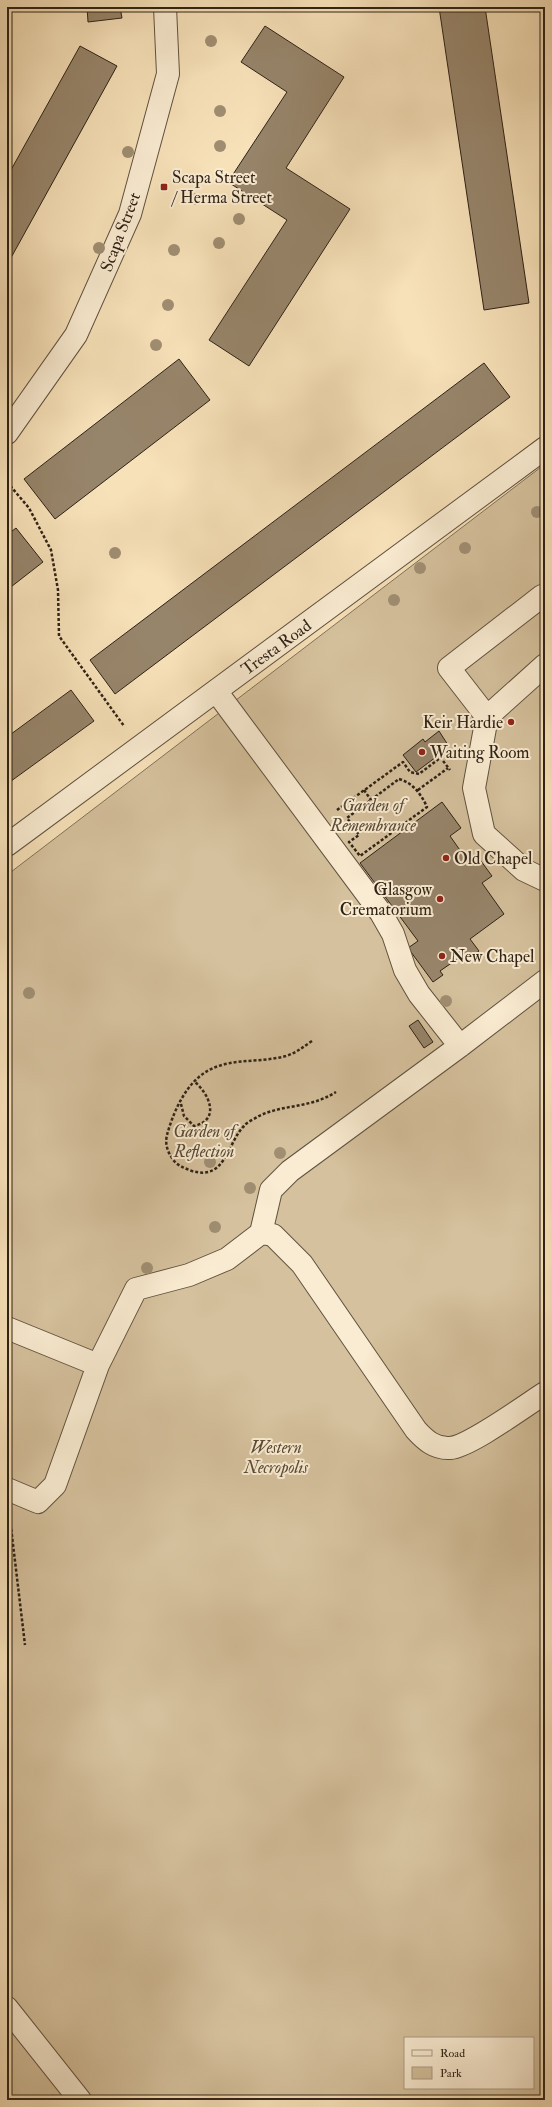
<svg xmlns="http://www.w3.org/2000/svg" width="552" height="2107" font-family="'IM FELL Double Pica',serif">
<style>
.green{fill:#d5c19d;stroke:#82725a;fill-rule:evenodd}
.building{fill:#97856b;stroke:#2e2217}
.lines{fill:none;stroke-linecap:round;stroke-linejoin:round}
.minor-casing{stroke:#605240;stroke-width:24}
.path{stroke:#2e2217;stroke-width:2.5;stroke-dasharray:3 2;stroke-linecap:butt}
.minor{stroke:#faecd2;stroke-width:22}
.tree{fill:#a08e72}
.poi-dot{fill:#8f2418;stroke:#faecd2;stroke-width:1.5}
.labels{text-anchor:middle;stroke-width:4;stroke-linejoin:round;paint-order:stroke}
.poi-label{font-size:17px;fill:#2e2217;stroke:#faecd2;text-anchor:start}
.street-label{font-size:17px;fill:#2e2217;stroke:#faecd2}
.park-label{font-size:17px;font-style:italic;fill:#584a38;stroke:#faecd2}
</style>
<rect width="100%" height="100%" fill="#f7e1b9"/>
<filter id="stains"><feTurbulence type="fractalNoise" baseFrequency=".005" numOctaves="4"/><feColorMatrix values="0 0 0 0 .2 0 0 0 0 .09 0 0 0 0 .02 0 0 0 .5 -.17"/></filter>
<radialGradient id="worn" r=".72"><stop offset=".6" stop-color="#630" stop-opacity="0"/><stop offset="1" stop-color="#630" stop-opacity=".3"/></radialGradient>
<path class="green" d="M545,464V2100H7V875ZM405,2038H533V2088H405Z"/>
<path class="building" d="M87,7H120L122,18L88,22Z
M439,7H485L529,303L484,310Z
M265,26L344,77L286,168L350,209L249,366L209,340L287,220L228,182L287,92L241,62Z
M80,46L117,66L7,265V177Z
M179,359L210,400L55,519L24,479Z
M484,363L510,397L115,694L90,660Z
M16,528L43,562L7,590V535Z
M71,690L94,721L7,784V737Z
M439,731L448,745L435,755L436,757L416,772L403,755L423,739L425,742Z
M442,802L461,828L450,836L469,863L478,857L492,876L482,883L504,914L470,939L479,951L467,960L463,955L440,971L443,975L433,982L408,948L418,941L360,863Z
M418,1020L433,1042L424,1048L409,1026Z"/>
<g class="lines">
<defs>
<path id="minor" d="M7,433L76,335L130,214L168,74L165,7
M545,665L487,717L474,788L484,834L524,870L545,880
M216,691L381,913L393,934L405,970L419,994L460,1046
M487,717L449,668L542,596L545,600
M7,845L545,448
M261,1233L273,1235L302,1264L416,1430C425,1440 435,1449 450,1448C469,1447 526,1405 545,1393
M7,1328L98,1365
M7,1489L38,1502L55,1485L98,1365L136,1289L189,1275L227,1259L261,1233L271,1190L290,1171L460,1046L545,981
M7,2008L80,2100"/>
</defs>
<use href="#minor" class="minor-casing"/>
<path class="path" d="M7,482L29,508L51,550L58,590L59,636L124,726
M437,753L450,770
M399,779C413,783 421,794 427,807L360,856L349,842L359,835L347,818Z
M364,790L371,800
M418,790L448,768
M337,810L403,762L410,772L419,774L440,758
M312,1041C303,1047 296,1053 286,1056C257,1064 223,1056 199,1077C183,1090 172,1116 167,1135C165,1143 167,1151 172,1158C176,1165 184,1168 192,1171C226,1181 227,1143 244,1126C247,1122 254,1119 259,1116C283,1104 309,1109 336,1092
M181,1104L184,1116L194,1126C221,1120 209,1094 195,1082
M10,1519L25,1645"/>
<use href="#minor" class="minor"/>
</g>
<g class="tree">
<circle cx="211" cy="41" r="6"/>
<circle cx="220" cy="111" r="6"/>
<circle cx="220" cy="146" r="6"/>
<circle cx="128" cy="152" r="6"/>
<circle cx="196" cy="199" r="6"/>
<circle cx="239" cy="219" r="6"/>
<circle cx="219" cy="243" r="6"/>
<circle cx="99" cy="248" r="6"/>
<circle cx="174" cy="250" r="6"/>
<circle cx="168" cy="305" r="6"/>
<circle cx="156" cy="345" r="6"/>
<circle cx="537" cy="512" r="6"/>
<circle cx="465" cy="548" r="6"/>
<circle cx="115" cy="553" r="6"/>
<circle cx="420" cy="568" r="6"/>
<circle cx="394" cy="600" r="6"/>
<circle cx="29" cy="993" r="6"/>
<circle cx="446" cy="1001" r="6"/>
<circle cx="280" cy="1153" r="6"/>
<circle cx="210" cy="1162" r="6"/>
<circle cx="250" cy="1188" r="6"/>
<circle cx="215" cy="1227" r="6"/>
<circle cx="147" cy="1268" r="6"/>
</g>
<g class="poi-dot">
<rect x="160" y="183" width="8" height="8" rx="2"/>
<circle cx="511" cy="722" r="4"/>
<circle cx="422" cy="752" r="4"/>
<circle cx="446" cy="858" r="4"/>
<circle cx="440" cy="899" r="4"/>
<circle cx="442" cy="956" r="4"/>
</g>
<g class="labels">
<g class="poi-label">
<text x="172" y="183">Scapa Street<tspan x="172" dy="20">/ Herma Street</tspan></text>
<text x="503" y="728" text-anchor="end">Keir Hardie</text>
<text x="430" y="758">Waiting Room</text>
<text x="454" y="864">Old Chapel</text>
<text x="432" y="895" text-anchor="end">Glasgow<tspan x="432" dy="20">Crematorium</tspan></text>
<text x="450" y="962">New Chapel</text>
</g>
<g class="street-label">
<text transform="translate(120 232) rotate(-69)" y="6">Scapa Street</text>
<text transform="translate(276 647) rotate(-36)" y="6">Tresta Road</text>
</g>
<g class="park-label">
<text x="373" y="811">Garden of<tspan x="373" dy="20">Remembrance</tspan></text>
<text x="204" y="1137">Garden of<tspan x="204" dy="20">Reflection</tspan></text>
<text x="276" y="1453">Western<tspan x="276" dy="20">Necropolis</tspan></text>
</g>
</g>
<rect width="552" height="2107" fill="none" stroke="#f7e1b9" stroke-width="24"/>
<rect x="8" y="8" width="536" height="2091" fill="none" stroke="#2e2217" stroke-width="2"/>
<rect x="12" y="12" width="528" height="2083" fill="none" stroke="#2e2217"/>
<rect x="404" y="2037" width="130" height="52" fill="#faecd2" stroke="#a89b87"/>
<rect x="412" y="2050" width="20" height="6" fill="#faecd2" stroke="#a89b87"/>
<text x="440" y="2057" font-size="12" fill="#2e2217">Road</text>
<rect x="412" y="2067" width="20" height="12" fill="#d5c19d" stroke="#a89b87"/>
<text x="440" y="2077" font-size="12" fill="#2e2217">Park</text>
<rect width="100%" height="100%" filter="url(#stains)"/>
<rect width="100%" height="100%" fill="url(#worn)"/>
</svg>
